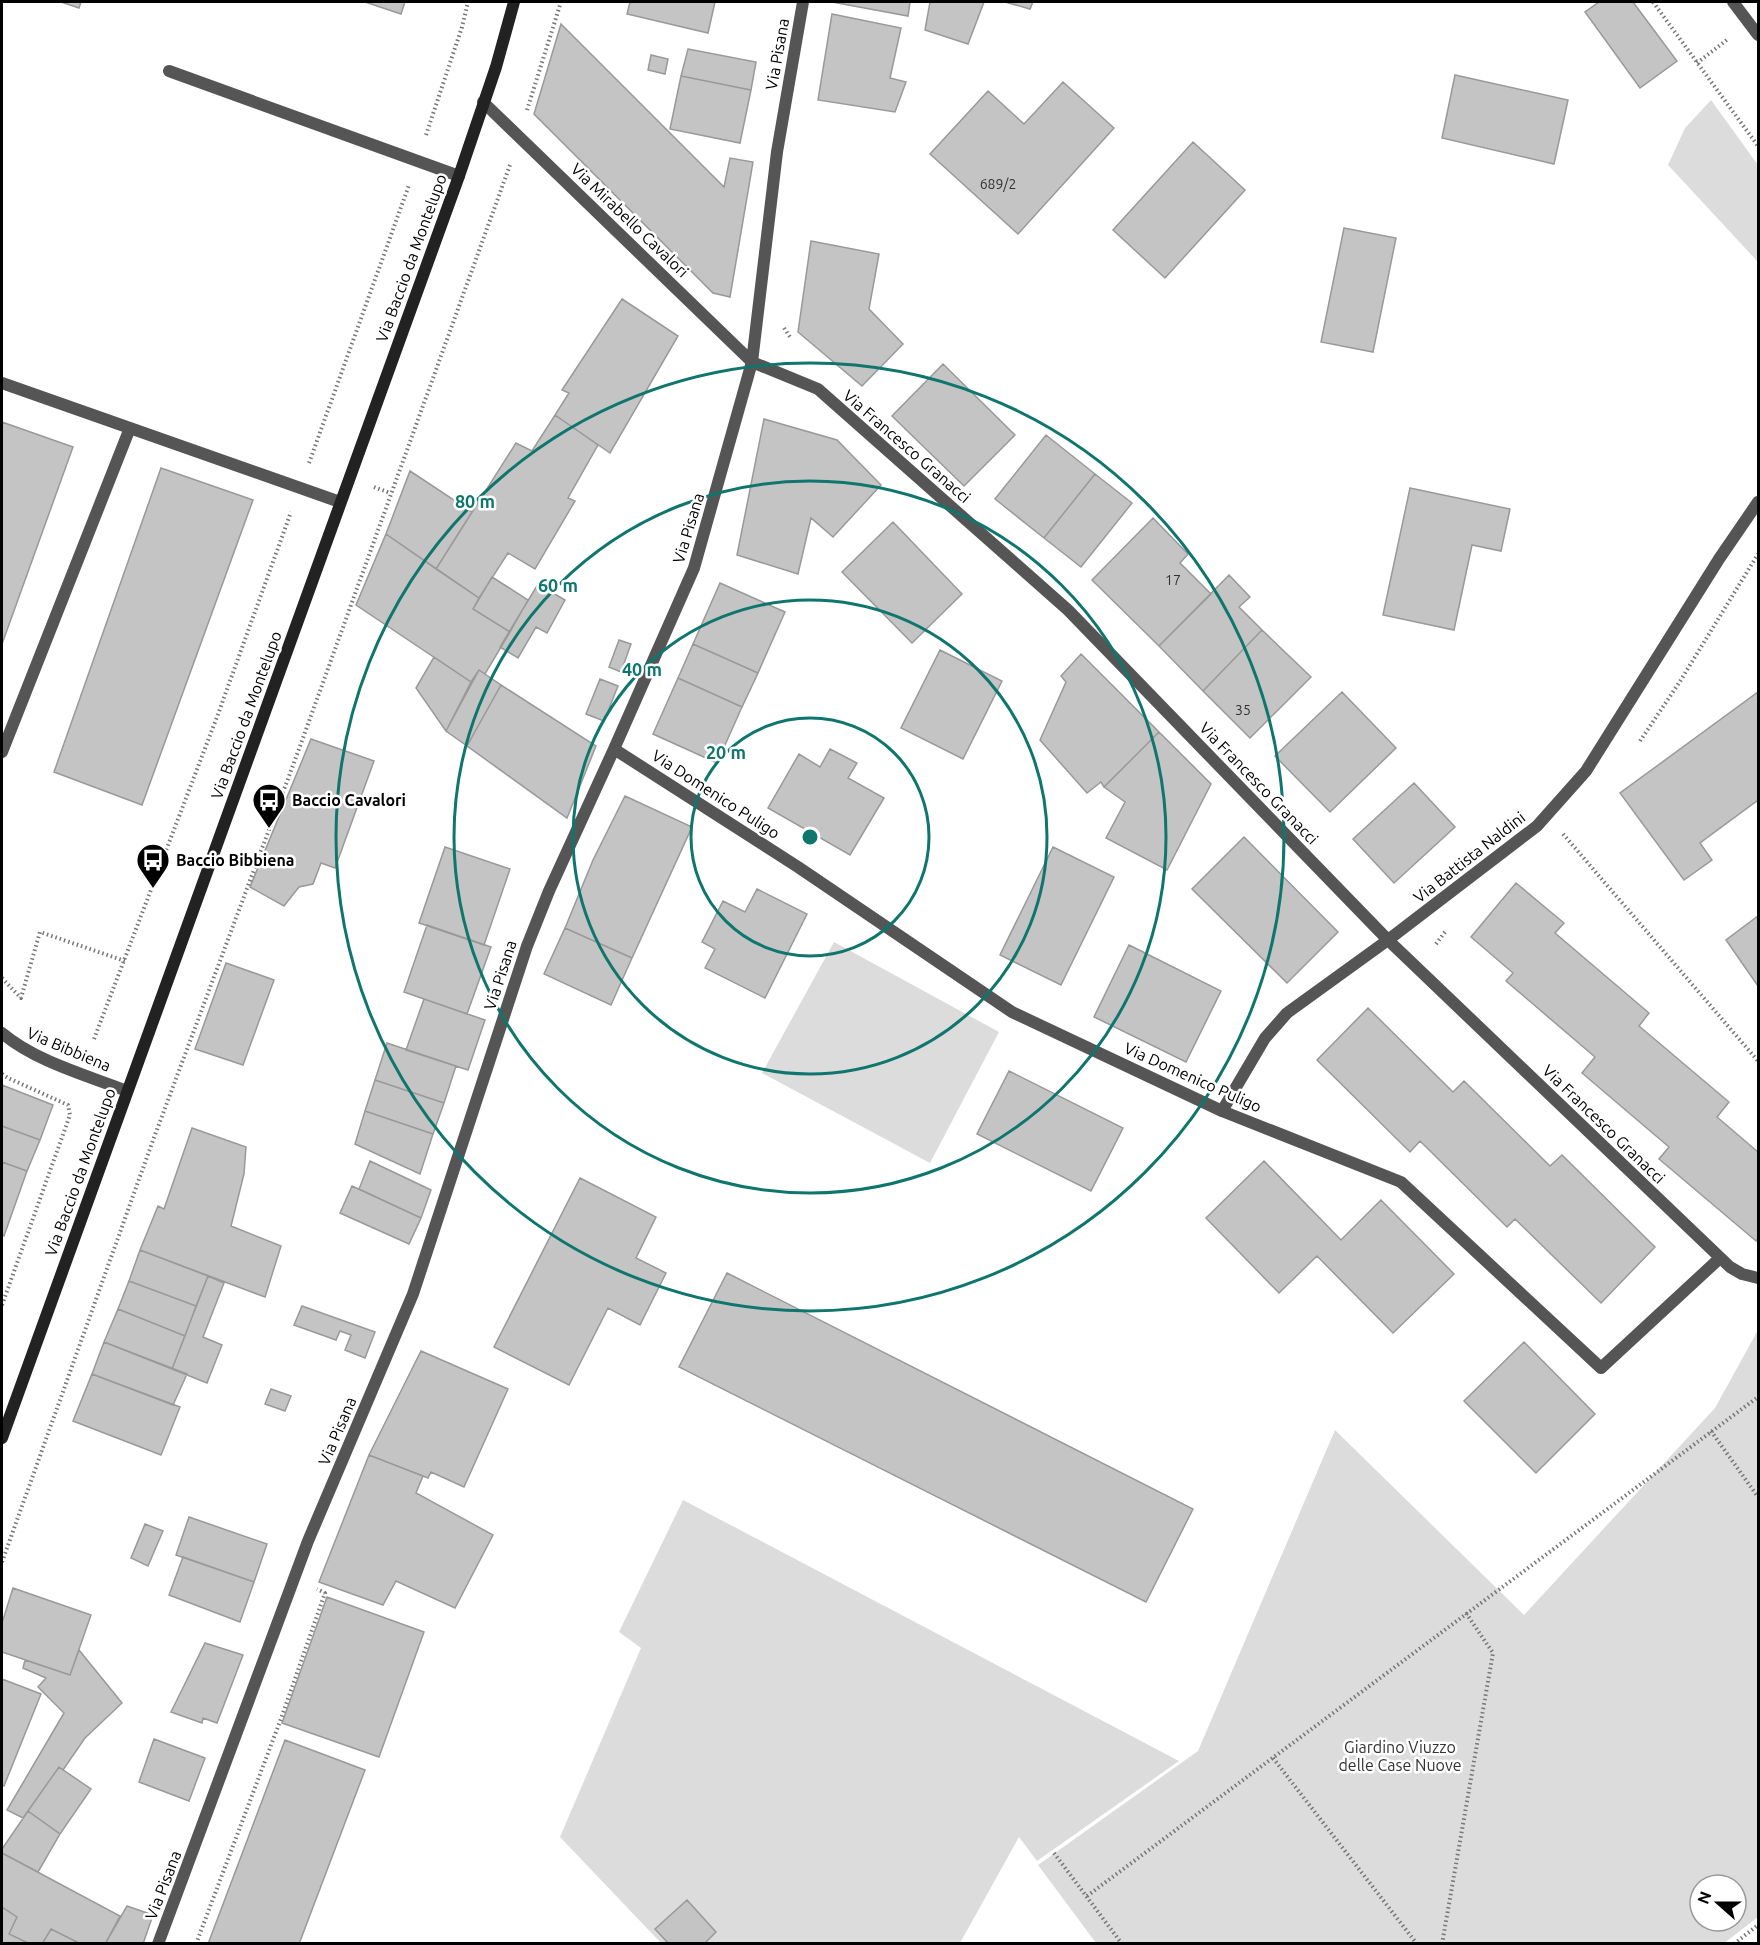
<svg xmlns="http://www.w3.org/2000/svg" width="1760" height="1945" font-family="Ubuntu,sans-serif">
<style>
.green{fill:#dcdcdc;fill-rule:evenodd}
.building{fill:#c4c4c4;stroke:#999;stroke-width:1.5}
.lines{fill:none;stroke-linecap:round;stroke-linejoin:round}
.path{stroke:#777;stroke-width:4;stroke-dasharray:1.5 3;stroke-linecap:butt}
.lane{stroke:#555;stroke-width:12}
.street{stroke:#555;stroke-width:12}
.secondary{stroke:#222;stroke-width:12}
.ring{fill:none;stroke:#0f766e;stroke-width:3}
.labels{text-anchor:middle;stroke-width:5;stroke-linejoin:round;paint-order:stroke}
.number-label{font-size:14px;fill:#313131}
.street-label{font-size:16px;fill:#000;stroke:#fff}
.poi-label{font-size:16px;font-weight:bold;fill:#000;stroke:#fff;text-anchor:start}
.park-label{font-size:16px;fill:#333;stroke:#fff}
.centre{fill:#0f766e;stroke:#fff;stroke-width:3}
.ring-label{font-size:18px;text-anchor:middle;font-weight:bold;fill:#0f766e;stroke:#fff;stroke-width:5;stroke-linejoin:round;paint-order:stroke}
</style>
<rect width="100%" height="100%" fill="#fff"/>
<path class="green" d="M1711,100L1758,165V262L1668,165L1685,128Z
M834,942L999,1032L930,1163L762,1073Z
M1758,1330V1917L1723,1944L1096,1943L1038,1865L1198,1751L1335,1430L1524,1615L1715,1408ZM1700,1885H1736V1921H1700Z
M683,1500L1179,1761L1037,1861L1019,1837L960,1943H661L560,1837L641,1648L619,1632Z"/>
<path class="building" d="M61,2H81L79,8Z
M365,2H405L401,14Z
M630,2H715L708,33L627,14Z
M832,2H910L908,16Z
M930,2H984L968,44L925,30Z
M1005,2H1033L1030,9Z
M1599,2H1633L1677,61L1640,88L1585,12Z
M832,14L901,28L890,78L906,82L895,112L818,100Z
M561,24L724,187L730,158L753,162L730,297L713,293L534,114Z
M688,49L756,62L751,90L681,76Z
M651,55L668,59L665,74L648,70Z
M1455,75L1568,100L1554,164L1442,138Z
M681,76L751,90L740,143L670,129Z
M1063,82L1114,128L1018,234L930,154L988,91L1024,124Z
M1193,142L1245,190L1165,278L1113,230Z
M1344,228L1396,238L1373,352L1321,342Z
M811,241L879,254L869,309L903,344L862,386L798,332Z
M622,299L678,336L610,453L555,415L569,393L562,390Z
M943,364L1015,435L964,486L892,416Z
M555,415L598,445L568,498L575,501L535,569L508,553L479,598L436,569L516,443L532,451Z
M764,419L837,440L881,485L833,537L811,518L798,574L737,555Z
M2,422L73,447L2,644Z
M1046,435L1095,474L1044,538L995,499Z
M161,468L253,500L142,805L54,772Z
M410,471L472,512L436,569L386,534Z
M1095,474L1132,503L1081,567L1044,538Z
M1410,488L1510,509L1501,551L1472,545L1454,630L1383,615Z
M1153,518L1188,554L1180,563L1211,594L1159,646L1092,580Z
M893,522L962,594L912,643L842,572Z
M386,534L479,598L473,609L510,632L485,674L479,670L471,682L356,605Z
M1229,575L1250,597L1239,607L1262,630L1203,691L1159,646Z
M492,577L528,600L510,632L473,609Z
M720,583L785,612L758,673L693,644Z
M538,584L565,600L547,633L536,627L518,658L500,647Z
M1262,630L1311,677L1250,738L1203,691Z
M619,640L631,644L621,672L609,667Z
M693,644L758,673L742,707L678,678Z
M940,650L1002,681L963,759L901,728Z
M1081,654L1159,732L1104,787L1101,782L1087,793L1040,740L1066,682L1061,676Z
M434,657L471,682L446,731L416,688Z
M479,670L501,685L467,746L446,731Z
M678,678L742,707L717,763L653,734Z
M600,679L618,686L604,721L586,714Z
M501,685L596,746L567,818L467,746Z
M1342,692L1396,748L1330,812L1275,756Z
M1758,692V800L1700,843L1712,860L1684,880L1620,793Z
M1159,732L1211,784L1167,870L1106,838L1125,802L1104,787Z
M311,739L374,761L335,868L321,863L313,884L299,887L284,906L250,887Z
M830,749L857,763L848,778L884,798L850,855L768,808L799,754L820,767Z
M1414,783L1455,827L1394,883L1353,839Z
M625,796L692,827L632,958L565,928L593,860Z
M1244,837L1338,932L1287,983L1192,889Z
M445,847L510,869L484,945L419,923Z
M1053,847L1114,877L1061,985L1000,955Z
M1516,883L1564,923L1555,933L1649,1013L1639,1026L1729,1102L1717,1117L1758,1152V1238L1756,1241L1659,1159L1669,1147L1582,1073L1595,1057L1506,981L1513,973L1471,937Z
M757,889L807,914L765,998L705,968L715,949L702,942L723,901L745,912Z
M1758,916V986L1726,940Z
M427,925L491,947L467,1014L404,992Z
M565,928L632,958L611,1005L544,974Z
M1129,945L1221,991L1186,1062L1094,1017Z
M226,963L274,980L243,1065L195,1049Z
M424,999L485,1020L468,1070L406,1050Z
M1368,1008L1453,1092L1464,1081L1550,1166L1562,1155L1655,1247L1601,1303L1515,1219L1507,1227L1420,1141L1410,1152L1317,1060Z
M387,1043L456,1066L444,1103L375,1080Z
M1009,1071L1123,1128L1091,1191L977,1134Z
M375,1080L444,1103L433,1134L365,1111Z
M2,1085L53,1105L40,1140L2,1126Z
M365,1111L433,1134L420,1174L355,1144Z
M2,1126L40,1140L27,1171L2,1162Z
M192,1128L246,1147L244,1174L231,1226L281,1246L265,1297L140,1250L158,1206L164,1209Z
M370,1161L431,1190L421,1218L359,1189Z
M1264,1161L1341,1240L1381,1200L1454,1274L1393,1333L1317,1256L1279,1293L1206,1218Z
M2,1162L27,1171L4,1236L2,1235Z
M580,1178L656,1217L636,1258L666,1273L640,1325L608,1308L569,1385L494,1347Z
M352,1186L421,1218L409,1244L340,1213Z
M140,1250L208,1276L196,1306L129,1281Z
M727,1273L1193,1509L1146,1602L679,1367Z
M208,1276L224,1283L203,1337L222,1345L207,1383L172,1369Z
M129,1281L196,1306L185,1336L118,1309Z
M302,1306L375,1332L365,1358L345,1350L351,1335L340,1331L336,1340L294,1325Z
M118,1309L185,1336L172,1369L104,1342Z
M104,1342L187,1374L173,1405L92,1374Z
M1524,1342L1595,1414L1536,1473L1464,1401Z
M421,1351L508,1389L464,1487L431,1472L428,1478L369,1455Z
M92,1374L180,1407L161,1455L73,1421Z
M271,1389L291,1396L285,1411L265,1404Z
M369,1455L423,1476L416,1493L493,1535L455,1608L396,1581L383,1605L319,1582Z
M189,1517L267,1544L254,1582L176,1555Z
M145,1524L163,1531L148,1566L131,1558Z
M183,1557L254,1582L240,1622L169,1595Z
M13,1588L91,1615L70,1675L2,1652V1623Z
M327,1597L424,1632L379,1757L282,1723Z
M205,1643L243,1655L217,1723L203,1718L202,1723L171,1712Z
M79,1650L122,1703L85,1738L63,1770L59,1767L23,1818L7,1810L64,1713L38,1687L46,1678L23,1668L25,1660L70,1675Z
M2,1679L41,1694L4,1786L2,1785Z
M154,1739L205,1758L189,1801L139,1782Z
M285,1740L365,1770L299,1944H208Z
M59,1767L91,1789L60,1834L28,1811Z
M28,1811L60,1834L38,1872L2,1853V1849Z
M2,1853L120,1916L105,1944H81L51,1929L42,1944H30L9,1934L17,1917L2,1907Z
M687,1900L716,1932L704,1944H669L655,1929Z
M127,1906L153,1915L143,1944H105Z
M2,1907L17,1917L9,1934L30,1944H2Z
M51,1929L75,1941L73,1944H42Z"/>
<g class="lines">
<path class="path" d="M1653,2L1758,146
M1697,63L1728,39
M527,110L561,2
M426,135L462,27L468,2
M784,328L790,337
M309,463L409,185
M374,487L390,493
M1640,741L1679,683L1758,554
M1563,834L1758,1061
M1436,944L1445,932
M2,978L21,998L40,932L125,961
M94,1039L217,717L291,512
M2,1074L8,1078L68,1105L70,1115L2,1305
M1711,1431L1758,1497
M2,1562L152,1143L295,760L510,165
M1273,1758L1417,1944
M1054,1853L1122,1944
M1087,1896L1758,1397
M196,1944L282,1716L325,1593L317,1589
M1442,1944L1493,1653L1466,1613
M1734,1944L1758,1925"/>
<path class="lane" d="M169,71L459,176
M2,383L340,502
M2,752L130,428"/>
<path class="street" d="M1733,2L1758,35
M483,102L752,362L818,389L1068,610L1388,940L1730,1267L1742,1274L1758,1278
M614,749L798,867L1012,1012L1222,1111L1401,1182L1601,1368L1720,1258
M2,1033C35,1061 86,1075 127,1091
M1222,1111L1265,1038L1287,1013L1388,940L1537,826L1586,771L1719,559L1758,502
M158,1944L308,1541L413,1294L527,946L549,891L614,749L694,568L752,362L777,152L803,2"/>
<path class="secondary" d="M2,1438L459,176L496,67L514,2"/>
</g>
<g class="ring">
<circle cx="810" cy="837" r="119"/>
<circle cx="810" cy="837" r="237"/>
<circle cx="810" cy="837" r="356"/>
<circle cx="810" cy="837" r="474"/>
</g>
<defs>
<symbol id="bus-pin" viewBox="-11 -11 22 30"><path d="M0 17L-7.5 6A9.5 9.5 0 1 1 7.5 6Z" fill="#000" stroke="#fff"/><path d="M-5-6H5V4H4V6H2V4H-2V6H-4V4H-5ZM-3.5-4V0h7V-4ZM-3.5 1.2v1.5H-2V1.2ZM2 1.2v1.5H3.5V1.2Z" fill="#fff"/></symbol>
</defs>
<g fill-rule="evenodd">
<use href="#bus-pin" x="250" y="781" width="38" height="52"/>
<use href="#bus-pin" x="134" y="841" width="38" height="52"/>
</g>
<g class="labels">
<g class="number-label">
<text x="998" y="189">689/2</text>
<text x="1173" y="585">17</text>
<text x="1243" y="715">35</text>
</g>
<g class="street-label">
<text transform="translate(777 54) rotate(-80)" y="6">Via Pisana</text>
<text transform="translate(630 220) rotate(44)" y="6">Via Mirabello Cavalori</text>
<text transform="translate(411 258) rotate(-70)" y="6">Via Baccio da Montelupo</text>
<text transform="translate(907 446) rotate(41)" y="6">Via Francesco Granacci</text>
<text transform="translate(688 528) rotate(-73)" y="6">Via Pisana</text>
<text transform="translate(246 715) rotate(-70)" y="6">Via Baccio da Montelupo</text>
<text transform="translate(1259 783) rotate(46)" y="6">Via Francesco Granacci</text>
<text transform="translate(716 794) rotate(33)" y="6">Via Domenico Puligo</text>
<text transform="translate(1469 857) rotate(-38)" y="6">Via Battista Naldini</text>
<text transform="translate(500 975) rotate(-72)" y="6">Via Pisana</text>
<text transform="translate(69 1049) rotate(23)" y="6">Via Bibbiena</text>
<text transform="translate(1193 1077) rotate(24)" y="6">Via Domenico Puligo</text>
<text transform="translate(1604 1124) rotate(44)" y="6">Via Francesco Granacci</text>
<text transform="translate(80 1172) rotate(-70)" y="6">Via Baccio da Montelupo</text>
<text transform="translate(337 1431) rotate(-67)" y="6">Via Pisana</text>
<text transform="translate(163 1885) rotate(-69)" y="6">Via Pisana</text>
</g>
<g class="poi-label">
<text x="292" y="806">Baccio Cavalori</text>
<text x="176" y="866">Baccio Bibbiena</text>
</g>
<g class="park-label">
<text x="1400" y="1753">Giardino Viuzzo<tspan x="1400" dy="18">delle Case Nuove</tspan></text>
</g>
</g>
<circle cx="810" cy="837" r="9" class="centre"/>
<g class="ring-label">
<text x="475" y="508">80 m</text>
<text x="558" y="592">60 m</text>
<text x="642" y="676">40 m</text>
<text x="726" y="759">20 m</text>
</g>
<rect width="1760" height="1945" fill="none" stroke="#000000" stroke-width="6"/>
<g transform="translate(1718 1903) rotate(291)"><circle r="28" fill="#ffffff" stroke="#999999" stroke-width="1.5"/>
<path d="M0-4.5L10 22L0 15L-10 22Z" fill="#000000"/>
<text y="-9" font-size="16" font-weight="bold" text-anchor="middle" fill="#000000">N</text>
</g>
</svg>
